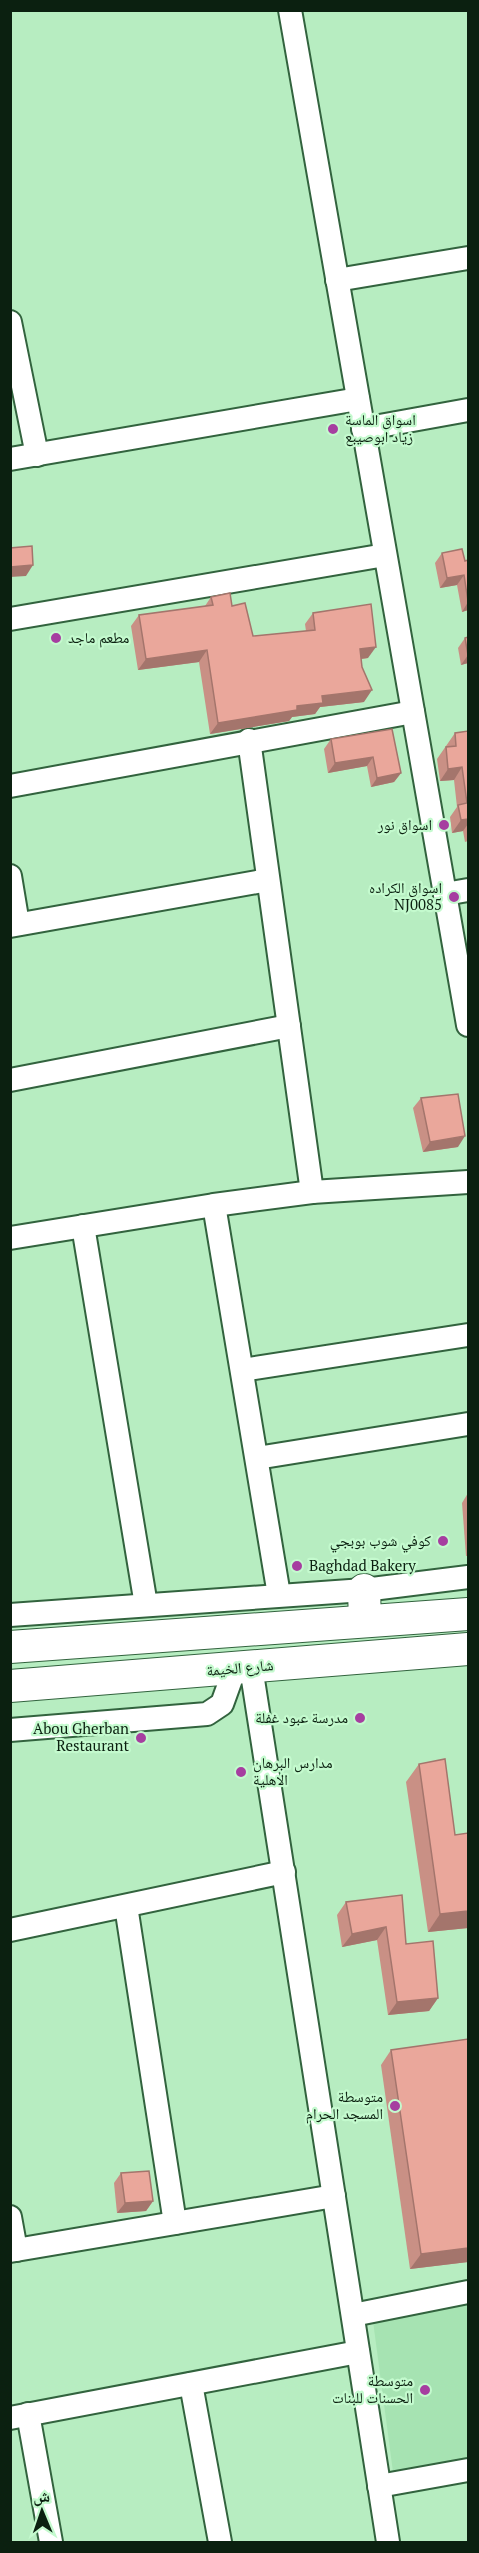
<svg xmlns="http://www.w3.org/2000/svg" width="479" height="2553" viewBox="0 0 479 2553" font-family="'PT Serif','Noto Naskh Arabic',serif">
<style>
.built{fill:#a6e3b2}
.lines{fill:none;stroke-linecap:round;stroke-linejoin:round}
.street-casing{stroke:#32633e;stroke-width:26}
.secondary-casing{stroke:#32633e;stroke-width:34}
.street{stroke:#fff;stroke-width:22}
.secondary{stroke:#fff;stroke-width:32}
.wall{fill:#c99085}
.shaded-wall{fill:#a4756c}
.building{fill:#eaa79b;stroke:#a4756c;stroke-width:1.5}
.poi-dot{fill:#a63ea0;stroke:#c4face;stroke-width:2}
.labels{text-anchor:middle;stroke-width:4.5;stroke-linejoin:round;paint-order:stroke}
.poi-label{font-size:15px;fill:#0b2010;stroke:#c4face;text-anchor:end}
.street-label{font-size:15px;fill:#0b2010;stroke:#c4face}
</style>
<rect width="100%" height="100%" fill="#b7edc1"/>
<!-- built -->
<path class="built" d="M468,2304V2459L393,2472L373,2321Z"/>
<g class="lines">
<defs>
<g id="street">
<path d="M290,10L468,1025"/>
<path d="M337,280L468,258"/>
<path d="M10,322L37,455"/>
<path d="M363,429L468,410"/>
<path d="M10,459L358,399"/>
<path d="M10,619L385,555"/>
<path d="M249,740L312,1192"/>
<path d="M10,786L413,712"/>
<path d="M10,876L18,924"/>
<path d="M445,894L468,890"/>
<path d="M10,926L268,880"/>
<path d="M10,1080L289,1026"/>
<path d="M214,1205L279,1595"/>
<path d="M83,1226L146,1605"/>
<path d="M10,1238L214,1205L312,1192L468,1182"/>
<path d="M242,1370L468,1335"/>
<path d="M257,1458L468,1424"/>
<path d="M10,1615L364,1590L468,1577"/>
<path d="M251,1667L388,2542"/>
<path d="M10,1730L207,1714L222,1704L235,1668"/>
<path d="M126,1906L175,2223"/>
<path d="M10,1930L284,1872"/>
<path d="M10,2217L16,2250"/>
<path d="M10,2251L334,2196"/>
<path d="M353,2315L468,2292"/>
<path d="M191,2384L220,2542"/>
<path d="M28,2414L51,2542"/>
<path d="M10,2418L358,2352"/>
<path d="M379,2486L468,2470"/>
</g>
<g id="secondary">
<path d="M364,1590L365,1621"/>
<path d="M10,1647L468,1614"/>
<path d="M10,1686L468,1649"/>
</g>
</defs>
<!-- street casing -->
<use href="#street" class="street-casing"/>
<!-- secondary casing -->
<use href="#secondary" class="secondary-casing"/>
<!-- street -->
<use href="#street" class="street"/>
<!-- secondary -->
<use href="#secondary" class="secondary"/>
</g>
<!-- wall -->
<g class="wall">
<path d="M442,553L465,561L468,560V610L462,612L457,585L440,588L435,563Z"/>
<path d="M211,597L232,606L253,636L306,631L305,624L313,613L368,658L361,659L364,702L320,707L315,714L292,717L289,721L210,734L199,662L138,670L131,626L139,615L205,606Z"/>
<path d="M468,637V663L461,665L458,648L465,638Z"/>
<path d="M392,729L401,773L394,782L371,787L367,766L328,773L324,749L331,739Z"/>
<path d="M468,731V841L465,842L463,831L452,833L450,817L457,807L454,780L440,781L437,759L455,733Z"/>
<path d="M421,1098L458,1147L423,1152L413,1108Z"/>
<path d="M468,1493V1556H466L462,1503Z"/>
<path d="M419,1764L455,1835L468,1833V1928L428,1932L406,1782Z"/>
<path d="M402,1895L406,1944L438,1998L429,2011L388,2015L377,1940L342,1947L337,1915L346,1902Z"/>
<path d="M468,2039V2262L410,2269L381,2065L391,2050Z"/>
<path d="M121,2173L153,2201L146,2211L117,2213L114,2183Z"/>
</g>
<!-- shaded-wall -->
<g class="shaded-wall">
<path d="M33,565L26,576L10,577V567Z"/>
<path d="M464,575L457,585L440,588L447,578Z"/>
<path d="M468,602V610L462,612Z"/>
<path d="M376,647L368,658L352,660L360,649Z"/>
<path d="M207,650L199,662L138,670L146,659Z"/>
<path d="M468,655V663L461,665Z"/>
<path d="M372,690L364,702L320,707L315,714L292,717L289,721L210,734L218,723L322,696Z"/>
<path d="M373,757L367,766L328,773L335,763Z"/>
<path d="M462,767L454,780L440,781L448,769Z"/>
<path d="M401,773L394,782L371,787L377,778Z"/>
<path d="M468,819V824L463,831L452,833L461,820Z"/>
<path d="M465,1136L458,1147L423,1152L430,1142Z"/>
<path d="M468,1911V1928L428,1932L440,1914Z"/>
<path d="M386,1927L377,1940L342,1947L352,1934Z"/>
<path d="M438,1998L429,2011L388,2015L397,2002Z"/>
<path d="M153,2201L146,2211L117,2213L125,2203Z"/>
<path d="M468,2248V2262L410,2269L421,2254Z"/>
</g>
<!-- building -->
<g class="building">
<path d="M32,546L33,565L10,567V548Z"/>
<path d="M462,549L465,561L468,560V601L464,575L447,578L442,553Z"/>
<path d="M230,593L232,606L245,603L253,636L315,630L313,613L371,604L376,647L360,649L362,667L372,690L322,696L323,703L297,706V710L218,723L207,650L146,659L139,615L213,605L211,597Z"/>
<path d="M468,637V655L465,638Z"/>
<path d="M392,729L401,773L377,778L373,757L335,763L331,739Z"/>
<path d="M468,731V819L461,820L458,805L467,803L462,767L448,769L446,747L456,746L455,733Z"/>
<path d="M458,1094L465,1136L430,1142L421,1098Z"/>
<path d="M445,1759L455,1835L468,1833V1911L440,1914L419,1764Z"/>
<path d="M402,1895L406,1944L433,1941L438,1998L397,2002L386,1927L352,1934L346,1902Z"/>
<path d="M468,2039V2248L421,2254L391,2050Z"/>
<path d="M149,2171L153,2201L125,2203L121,2173Z"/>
</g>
<!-- markers -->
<g class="poi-dot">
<circle cx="333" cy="429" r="6"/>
<circle cx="56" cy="638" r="6"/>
<circle cx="444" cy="825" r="6"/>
<circle cx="454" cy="897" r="6"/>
<circle cx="443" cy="1541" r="6"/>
<circle cx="297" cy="1566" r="6"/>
<circle cx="360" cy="1718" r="6"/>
<circle cx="141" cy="1738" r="6"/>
<circle cx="241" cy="1772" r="6"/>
<circle cx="395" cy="2106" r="6"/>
<circle cx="425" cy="2390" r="6"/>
</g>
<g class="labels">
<!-- poi labels -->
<g class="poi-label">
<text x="345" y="425" text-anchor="start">اسواق الماسة<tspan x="345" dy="17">زياد ابوصيبع</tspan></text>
<text x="68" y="643" text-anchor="start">مطعم ماجد</text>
<text x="432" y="830">اسواق نور</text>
<text x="442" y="893">اسواق الكراده<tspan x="442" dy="17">NJ0085</tspan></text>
<text x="431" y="1546">كوفي شوب بوبجي</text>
<text x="309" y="1571" text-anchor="start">Baghdad Bakery</text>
<text x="348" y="1723">مدرسة عبود غفلة</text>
<text x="129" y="1734">Abou Gherban<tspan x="129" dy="17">Restaurant</tspan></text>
<text x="253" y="1768" text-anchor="start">مدارس البرهان<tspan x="253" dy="17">الاهلية</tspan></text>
<text x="383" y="2102">متوسطة<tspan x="383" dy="17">المسجد الحرام</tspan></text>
<text x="413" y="2386">متوسطة<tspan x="413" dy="17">الحسنات للبنات</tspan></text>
</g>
<!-- street labels -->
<g class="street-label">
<text transform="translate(240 1668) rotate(-5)" y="5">شارع الخيمة</text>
</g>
</g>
<!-- border -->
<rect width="479" height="2553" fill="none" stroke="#0b2010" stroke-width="24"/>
<!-- north arrow -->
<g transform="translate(42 2511) rotate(358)" stroke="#c4face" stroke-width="4.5" paint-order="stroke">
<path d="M0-4.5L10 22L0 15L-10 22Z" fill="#0b2010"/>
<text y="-9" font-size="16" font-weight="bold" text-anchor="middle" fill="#0b2010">ش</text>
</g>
</svg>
